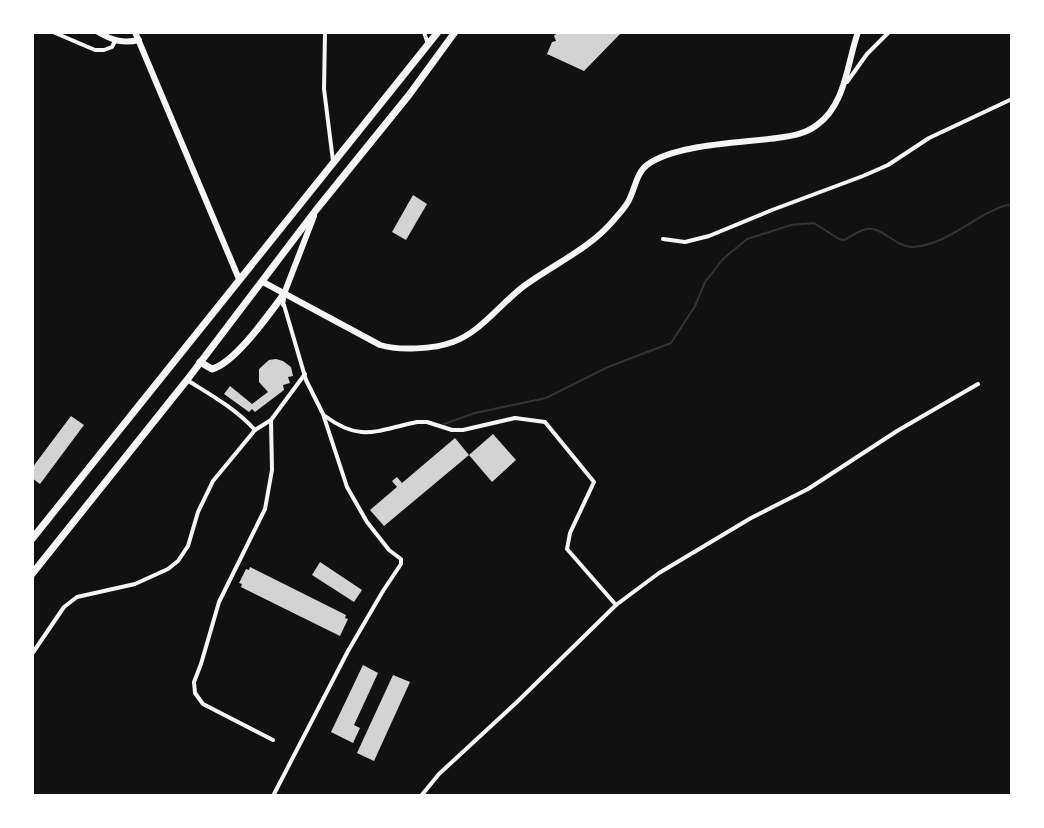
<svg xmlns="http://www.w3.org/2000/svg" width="1044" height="828" viewBox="0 0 1044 828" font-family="'PT Sans',sans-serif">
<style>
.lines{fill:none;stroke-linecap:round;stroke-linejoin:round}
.stream{stroke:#333;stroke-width:2}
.building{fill:#d3d3d3}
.minor{stroke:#f5f5f5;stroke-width:4}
.secondary{stroke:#f5f5f5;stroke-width:6}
.trunk{stroke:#f5f5f5;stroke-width:7}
</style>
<rect width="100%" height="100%" fill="#111"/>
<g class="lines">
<!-- stream -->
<path class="stream" d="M444,424L475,413L546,398L608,367L671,343L695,306L705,282L723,259L747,239L791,225L814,223L839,239L844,240C851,237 859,230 867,229C881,226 897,248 913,247C952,244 977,211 1012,204"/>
</g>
<!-- building -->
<g class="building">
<path d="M558,32H622L584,71L547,54L552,42L556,41L554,36Z"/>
<path d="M413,195L427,204L406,240L392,232Z"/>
<path d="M276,359L283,361L291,367L293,376L288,377L290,383L283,385L284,390L255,412L252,409L249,412L224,394L230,386L252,404L268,392L259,382V369L269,360Z"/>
<path d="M71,416L84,425L40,484L32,478V468Z"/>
<path d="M493,434L516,460L492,482L469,455Z"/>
<path d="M455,438L469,455L384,526L370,510L397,487L392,481L397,477L402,483Z"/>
<path d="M320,562L362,590L354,602L312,575Z"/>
<path d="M250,567L346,615L345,618L348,619L340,636L241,587L242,584L239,583L246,569L249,570Z"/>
<path d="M363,665L378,673L354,725L360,728L353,743L331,732Z"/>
<path d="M393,675L410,682L374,761L357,753Z"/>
</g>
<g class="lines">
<!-- minor -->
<g class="minor">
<path d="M53,32L95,50H104L112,47L115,41"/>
<path d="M325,32L324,89L333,161"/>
<path d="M424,32L428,44"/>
<path d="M847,82L867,54L889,32"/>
<path d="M663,239L685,242L709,236L772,210L863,176L888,165L929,138L1012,99"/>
<path d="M187,380C211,395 236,409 255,430"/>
<path d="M325,416C361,443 377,430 417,422H427L452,430H463L515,418L545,422L594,482L570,533L567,549L616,605"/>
<path d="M271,420L272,470L265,509L219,602L201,664L194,682L195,693L203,704L273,740"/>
<path d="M32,654L64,607L77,597L135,584L168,569L178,561L188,546L198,512L213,481L255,430L271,420L305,374"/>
<path d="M273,796L348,651L383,591L401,564V559L389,550L367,522L347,487L323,414L306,380L284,305H283L284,299"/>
<path d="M421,796L439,774L517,702L616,605L659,573L751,518L808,489L897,431L978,384"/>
</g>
<!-- secondary -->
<g class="secondary">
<path d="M98,32C112,40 122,44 139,40"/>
<path d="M135,32L239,279"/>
<path d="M263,282L380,345C399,351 434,349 453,342C481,332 501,303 524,286C554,264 589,249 613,221C618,215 624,209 628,202C635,190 636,173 647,165C675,144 742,143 777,138C792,136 805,134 817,125C846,104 847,63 858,32"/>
<path d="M284,294L314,216"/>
</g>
<!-- trunk -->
<g class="trunk">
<path d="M200,362L212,369C235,363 269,314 284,294"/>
<path d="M32,539L438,32"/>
<path d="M32,574L187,380L316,210L409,95L455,32"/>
</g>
</g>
<!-- border -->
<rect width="1044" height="828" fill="none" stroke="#ffffff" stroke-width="68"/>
</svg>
